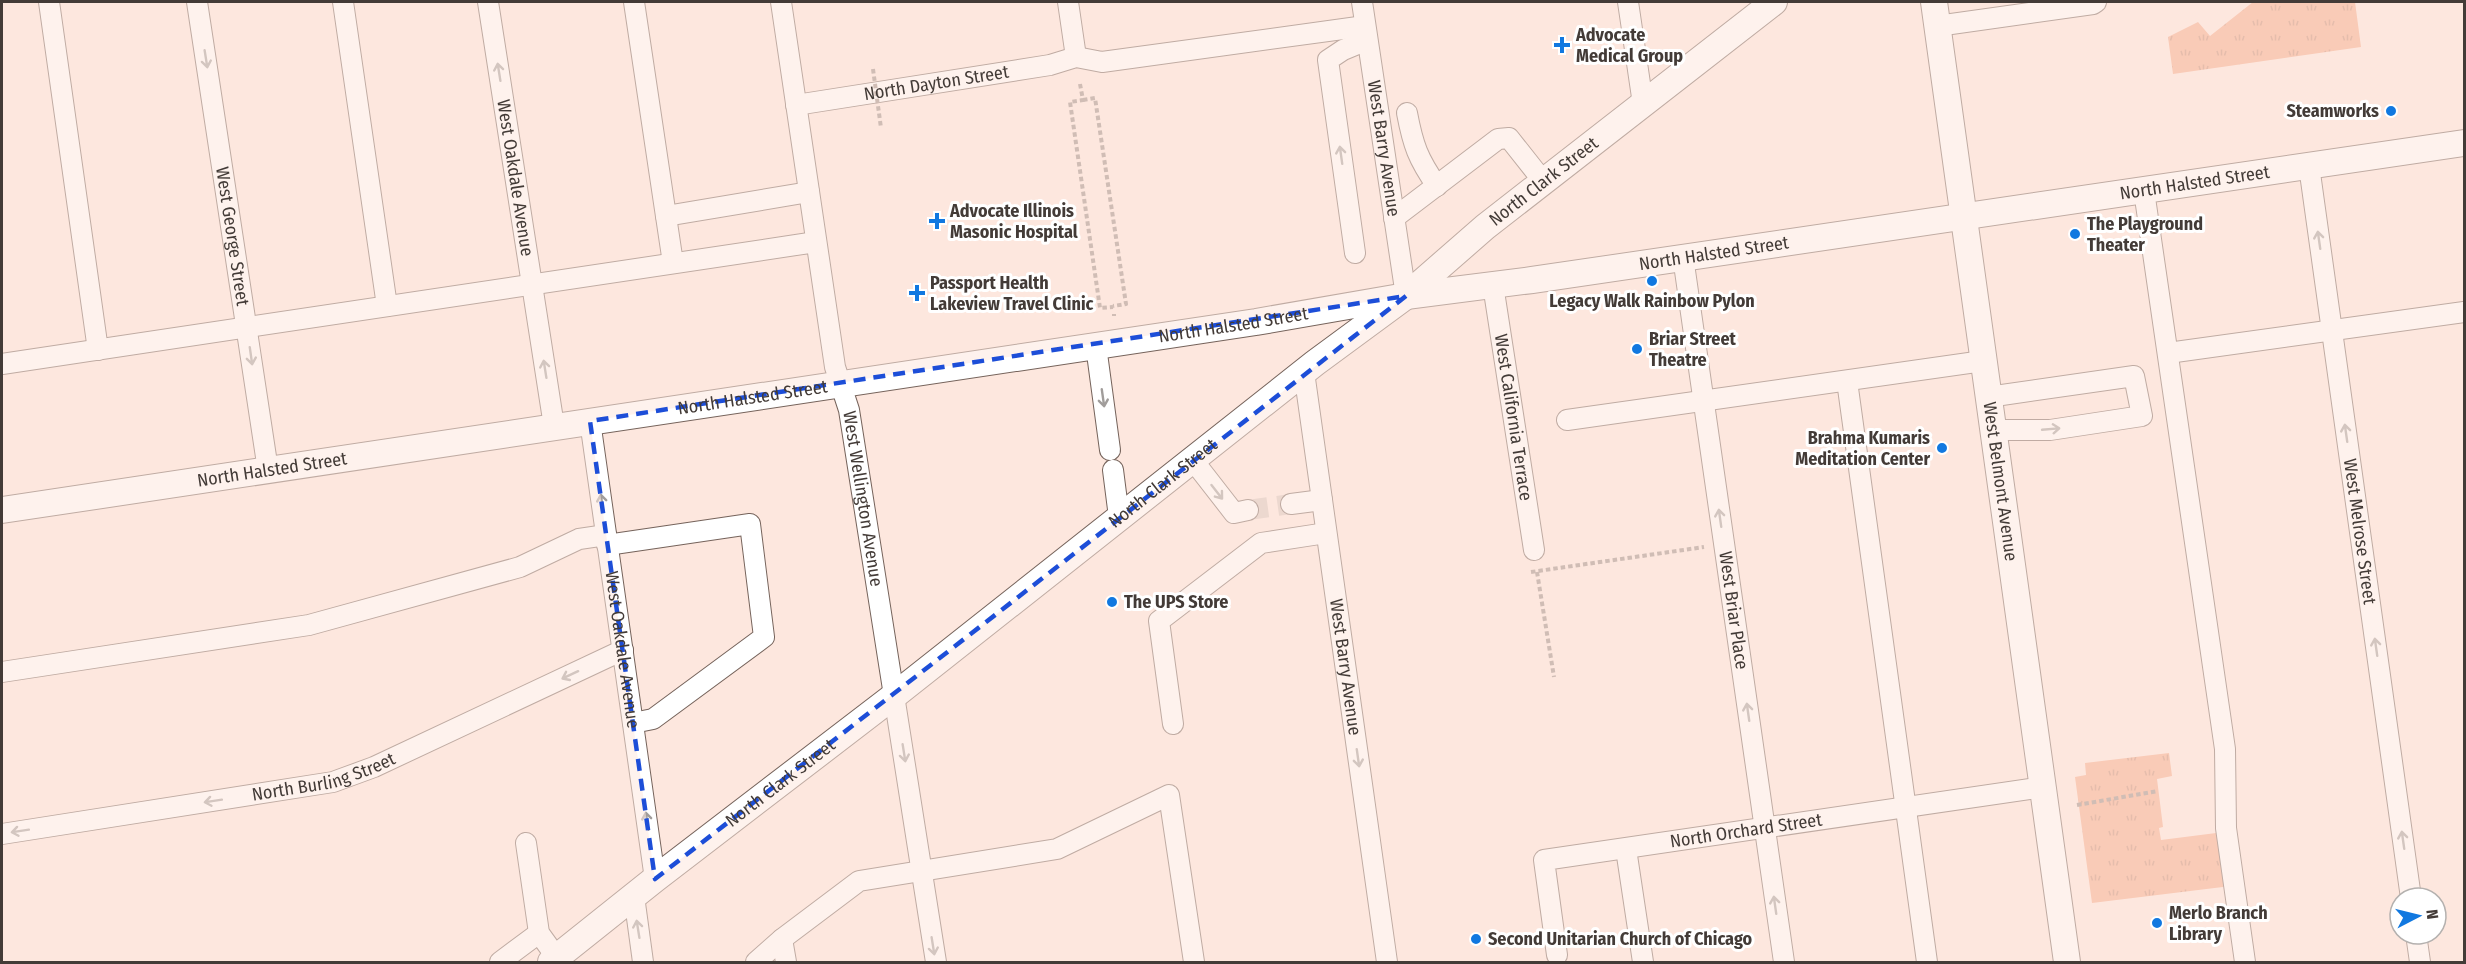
<svg xmlns="http://www.w3.org/2000/svg" width="2466" height="964" viewBox="0 0 2466 964" font-family="'Fira Sans Condensed',sans-serif">
<style>
.grass{fill:url(#grass-tufts)}
.lines{fill:none;stroke-linecap:round;stroke-linejoin:round}
.minor-tunnel{stroke:#d8c5bd;stroke-width:20;stroke-dasharray:20 10;stroke-linecap:butt}
.minor-casing{stroke:#75635b;stroke-width:22}
.major-casing{stroke:#75635b;stroke-width:28}
.path{stroke:#998a84;stroke-width:4;stroke-dasharray:4.5 3;stroke-linecap:butt}
.minor{stroke:#fff;stroke-width:20}
.major{stroke:#fff;stroke-width:26}
.path-bridge{stroke:#998a84;stroke-width:4;stroke-dasharray:4.5 3;stroke-linecap:butt}
.oneway{stroke:#a19d9b}
.marked{fill:none;stroke:#1d4ed8;stroke-width:4.5;stroke-dasharray:12 8;stroke-linejoin:round}
.poi-dot{fill:#1178e0;stroke:#fff;stroke-width:2}
.labels{text-anchor:middle;stroke-width:6;stroke-linejoin:round;paint-order:stroke}
.poi-label{font-size:18px;font-weight:bold;fill:#433b37;stroke:#fff;text-anchor:start}
.street-label{font-size:18px;fill:#433b37;stroke:#fff}
</style>
<defs>
<pattern id="grass-tufts" width="24" height="20" patternUnits="userSpaceOnUse" patternTransform="scale(1.5)"><rect width="24" height="20" fill="#f4a887"/><path d="M3 7l-1-3M5 7V3M7 7l1-3M15 17l-1-3M17 17v-4M19 17l1-3" fill="none" stroke="#c78a6f"/></pattern>
</defs>
<rect width="100%" height="100%" fill="#fde7de"/>
<!-- grass -->
<g class="grass">
<path d="M2253,2H2355L2361,47L2173,74L2168,37L2198,22L2210,36Z"/>
<path d="M2169,753L2172,776L2157,779L2163,827L2159,828L2161,840L2224,832L2231,886L2092,903L2075,777L2086,775L2085,763Z"/>
</g>
<g class="lines">
<!-- minor-tunnel -->
<path class="minor-tunnel" d="M1248,510L1291,504"/>
<defs>
<g id="minor">
<path d="M49,2L98,350"/>
<path id="s1" d="M197,2L268,470"/>
<path d="M343,2L387,306"/>
<path id="s2" d="M488,2L554,426"/>
<path d="M634,2L673,263"/>
<path id="s3" d="M781,2L835,367L849,410L936,962"/>
<path d="M1068,2L1076,57"/>
<path id="s4" d="M1362,2L1406,296"/>
<path d="M1628,2L1643,104"/>
<path d="M1937,26L2093,4L2096,2"/>
<path id="s5" d="M796,105L1050,65L1076,57L1102,62L1365,26"/>
<path d="M1407,113C1413,145 1418,159 1437,186"/>
<path id="s6" d="M2309,166L2411,898"/>
<path d="M2144,191L2225,749L2226,828L2245,962"/>
<path d="M666,216L809,192"/>
<path d="M1394,218L1498,139L1509,138L1543,181"/>
<path d="M1355,253L1328,60L1343,50L1367,40"/>
<path id="s7" d="M1683,257L1784,962"/>
<path id="s8" d="M1493,285L1534,550"/>
<path d="M1096,346L1110,450"/>
<path d="M2168,353L2464,312"/>
<path d="M2,364L816,242"/>
<path id="s9" d="M1304,372L1387,962"/>
<path d="M1847,381L1927,962"/>
<path d="M1988,397L2134,376L2142,416L2050,430H1993"/>
<path d="M1567,420L1983,361"/>
<path id="s10" d="M590,421L655,879"/>
<path d="M1192,459L1234,513L1248,510"/>
<path d="M1113,470L1119,517"/>
<path d="M1291,504L1322,500"/>
<path d="M607,545L750,524L764,637L653,719L633,723"/>
<path d="M2,672L309,625L520,567L579,539L606,535"/>
<path d="M1173,724L1159,621L1261,543L1326,533"/>
<path id="s11" d="M2,834L333,782L374,767L623,650"/>
<path d="M526,843L539,933L557,958"/>
<path d="M1626,849L1643,962"/>
<path d="M634,896L643,962"/>
<path d="M2416,934L2420,962"/>
<path d="M782,939L786,962"/>
<path id="s12" d="M1557,955L1544,860L2043,787"/>
<path d="M500,962L539,933"/>
<path d="M756,962L782,939L859,881L1057,849L1169,795L1194,962"/>
</g>
<g id="major">
<path id="s13" d="M1934,2L2067,962"/>
<path id="s14" d="M2,510L1256,322L1406,296L1532,280L2464,143"/>
<path id="s15" d="M551,962L655,879L895,695L1315,363L1406,296L1485,227L1774,2"/>
</g>
</defs>
<!-- minor casing -->
<use href="#minor" class="minor-casing"/>
<!-- major casing -->
<use href="#major" class="major-casing"/>
<!-- path -->
<g class="path">
<path d="M1080,84L1083,100L1070,102L1100,308L1113,307"/>
<path d="M1083,100L1095,98L1126,304L1113,306"/>
<path d="M1114,314V316"/>
<path d="M1531,572L1704,547"/>
<path d="M1537,572L1554,677"/>
<path d="M2077,805L2158,791"/>
</g>
<!-- minor -->
<use href="#minor" class="minor"/>
<!-- major -->
<use href="#major" class="major"/>
<!-- path-bridge -->
<path class="path-bridge" d="M873,69L881,128"/>
</g>
<!-- one-way arrows -->
<defs><path id="oneway-shaft" d="M-6 0H5M1.5-3L5.5 0L1.5 3" fill="none" stroke-width="1.6" stroke-linecap="round" stroke-linejoin="round" transform="scale(1.5)"/></defs>
<g class="oneway">
<use href="#oneway-shaft" transform="translate(206 59) rotate(81)"/>
<use href="#oneway-shaft" transform="translate(499 72) rotate(-99)"/>
<use href="#oneway-shaft" transform="translate(1341 155) rotate(-98)"/>
<use href="#oneway-shaft" transform="translate(2319 240) rotate(-98)"/>
<use href="#oneway-shaft" transform="translate(251 356) rotate(82)"/>
<use href="#oneway-shaft" transform="translate(545 369) rotate(-99)"/>
<use href="#oneway-shaft" transform="translate(1103 398) rotate(82)"/>
<use href="#oneway-shaft" transform="translate(2051 429) rotate(-5)"/>
<use href="#oneway-shaft" transform="translate(2346 433) rotate(-98)"/>
<use href="#oneway-shaft" transform="translate(1217 492) rotate(52)"/>
<use href="#oneway-shaft" transform="translate(602 503) rotate(-98)"/>
<use href="#oneway-shaft" transform="translate(1720 518) rotate(-98)"/>
<use href="#oneway-shaft" transform="translate(2376 647) rotate(-98)"/>
<use href="#oneway-shaft" transform="translate(570 675) rotate(155)"/>
<use href="#oneway-shaft" transform="translate(1748 712) rotate(-98)"/>
<use href="#oneway-shaft" transform="translate(904 753) rotate(81)"/>
<use href="#oneway-shaft" transform="translate(1358 758) rotate(82)"/>
<use href="#oneway-shaft" transform="translate(213 801) rotate(171)"/>
<use href="#oneway-shaft" transform="translate(647 821) rotate(-98)"/>
<use href="#oneway-shaft" transform="translate(20 831) rotate(171)"/>
<use href="#oneway-shaft" transform="translate(2403 840) rotate(-98)"/>
<use href="#oneway-shaft" transform="translate(1775 905) rotate(-98)"/>
<use href="#oneway-shaft" transform="translate(638 929) rotate(-99)"/>
<use href="#oneway-shaft" transform="translate(933 946) rotate(81)"/>
</g>
<!-- marked area -->
<path d="M0 0H2466V964H0ZM1406,296L655,879L590,421Z" fill="#fde7de" fill-opacity=".55" fill-rule="evenodd"/>
<path class="marked" d="M1406,296L655,879L590,421Z"/>
<!-- markers -->
<g class="poi-dot">
<path d="M1559 36h6v6h6v6h-6v6h-6v-6h-6v-6h6z"/>
<circle cx="2391" cy="111" r="6"/>
<path d="M934 212h6v6h6v6h-6v6h-6v-6h-6v-6h6z"/>
<circle cx="2075" cy="234" r="6"/>
<circle cx="1652" cy="281" r="6"/>
<path d="M914 284h6v6h6v6h-6v6h-6v-6h-6v-6h6z"/>
<circle cx="1637" cy="349" r="6"/>
<circle cx="1942" cy="448" r="6"/>
<circle cx="1112" cy="602" r="6"/>
<circle cx="2157" cy="923" r="6"/>
<circle cx="1476" cy="939" r="6"/>
</g>
<g class="labels">
<!-- poi labels -->
<g class="poi-label">
<text x="1576" y="41">Advocate<tspan x="1576" dy="21">Medical Group</tspan></text>
<text x="2379" y="117" text-anchor="end">Steamworks</text>
<text x="950" y="217">Advocate Illinois<tspan x="950" dy="21">Masonic Hospital</tspan></text>
<text x="2087" y="230">The Playground<tspan x="2087" dy="21">Theater</tspan></text>
<text x="930" y="289">Passport Health<tspan x="930" dy="21">Lakeview Travel Clinic</tspan></text>
<text x="1652" y="307" text-anchor="middle">Legacy Walk Rainbow Pylon</text>
<text x="1649" y="345">Briar Street<tspan x="1649" dy="21">Theatre</tspan></text>
<text x="1930" y="444" text-anchor="end">Brahma Kumaris<tspan x="1930" dy="21">Meditation Center</tspan></text>
<text x="1124" y="608">The UPS Store</text>
<text x="2169" y="919">Merlo Branch<tspan x="2169" dy="21">Library</tspan></text>
<text x="1488" y="945">Second Unitarian Church of Chicago</text>
</g>
<!-- street labels -->
<g class="street-label">
<text dy="6" stroke="none"><textPath href="#s5" startOffset="142">North Dayton Street</textPath></text>
<text dy="6" stroke="none"><textPath href="#s4" startOffset="148">West Barry Avenue</textPath></text>
<text dy="6" stroke="none"><textPath href="#s2" startOffset="178">West Oakdale Avenue</textPath></text>
<text dy="6" stroke="none"><textPath href="#s15" startOffset="1263">North Clark Street</textPath></text>
<text dy="6" stroke="none"><textPath href="#s14" startOffset="2217">North Halsted Street</textPath></text>
<text dy="6" stroke="none"><textPath href="#s1" startOffset="237">West George Street</textPath></text>
<text dy="6" stroke="none"><textPath href="#s14" startOffset="1731">North Halsted Street</textPath></text>
<text dy="6" stroke="none"><textPath href="#s14" startOffset="1245">North Halsted Street</textPath></text>
<text dy="6" stroke="none"><textPath href="#s14" startOffset="759">North Halsted Street</textPath></text>
<text dy="6" stroke="none"><textPath href="#s8" startOffset="134">West California Terrace</textPath></text>
<text dy="6" stroke="none"><textPath href="#s14" startOffset="273">North Halsted Street</textPath></text>
<text dy="6" stroke="none"><textPath href="#s15" startOffset="777">North Clark Street</textPath></text>
<text dy="6" stroke="none"><textPath href="#s13" startOffset="484">West Belmont Avenue</textPath></text>
<text dy="6" stroke="none"><textPath href="#s3" startOffset="504">West Wellington Avenue</textPath></text>
<text dy="6" stroke="none"><textPath href="#s6" startOffset="369">West Melrose Street</textPath></text>
<text dy="6" stroke="none"><textPath href="#s7" startOffset="357">West Briar Place</textPath></text>
<text dy="6" stroke="none"><textPath href="#s10" startOffset="231">West Oakdale Avenue</textPath></text>
<text dy="6" stroke="none"><textPath href="#s9" startOffset="298">West Barry Avenue</textPath></text>
<text dy="6" stroke="none"><textPath href="#s11" startOffset="327">North Burling Street</textPath></text>
<text dy="6" stroke="none"><textPath href="#s15" startOffset="291">North Clark Street</textPath></text>
<text dy="6" stroke="none"><textPath href="#s12" startOffset="300">North Orchard Street</textPath></text>
</g>
</g>
<!-- border -->
<rect width="2466" height="964" fill="none" stroke="#433b37" stroke-width="6"/>
<!-- north arrow -->
<g transform="translate(2418 916) rotate(83)"><circle r="28" fill="#ffffff" stroke="#b4b1af" stroke-width="1.5"/>
<path d="M0-4.5L10 22L0 15L-10 22Z" fill="#1178e0"/>
<text y="-9" font-size="16" font-weight="bold" text-anchor="middle" fill="#433b37">N</text>
</g>
</svg>
